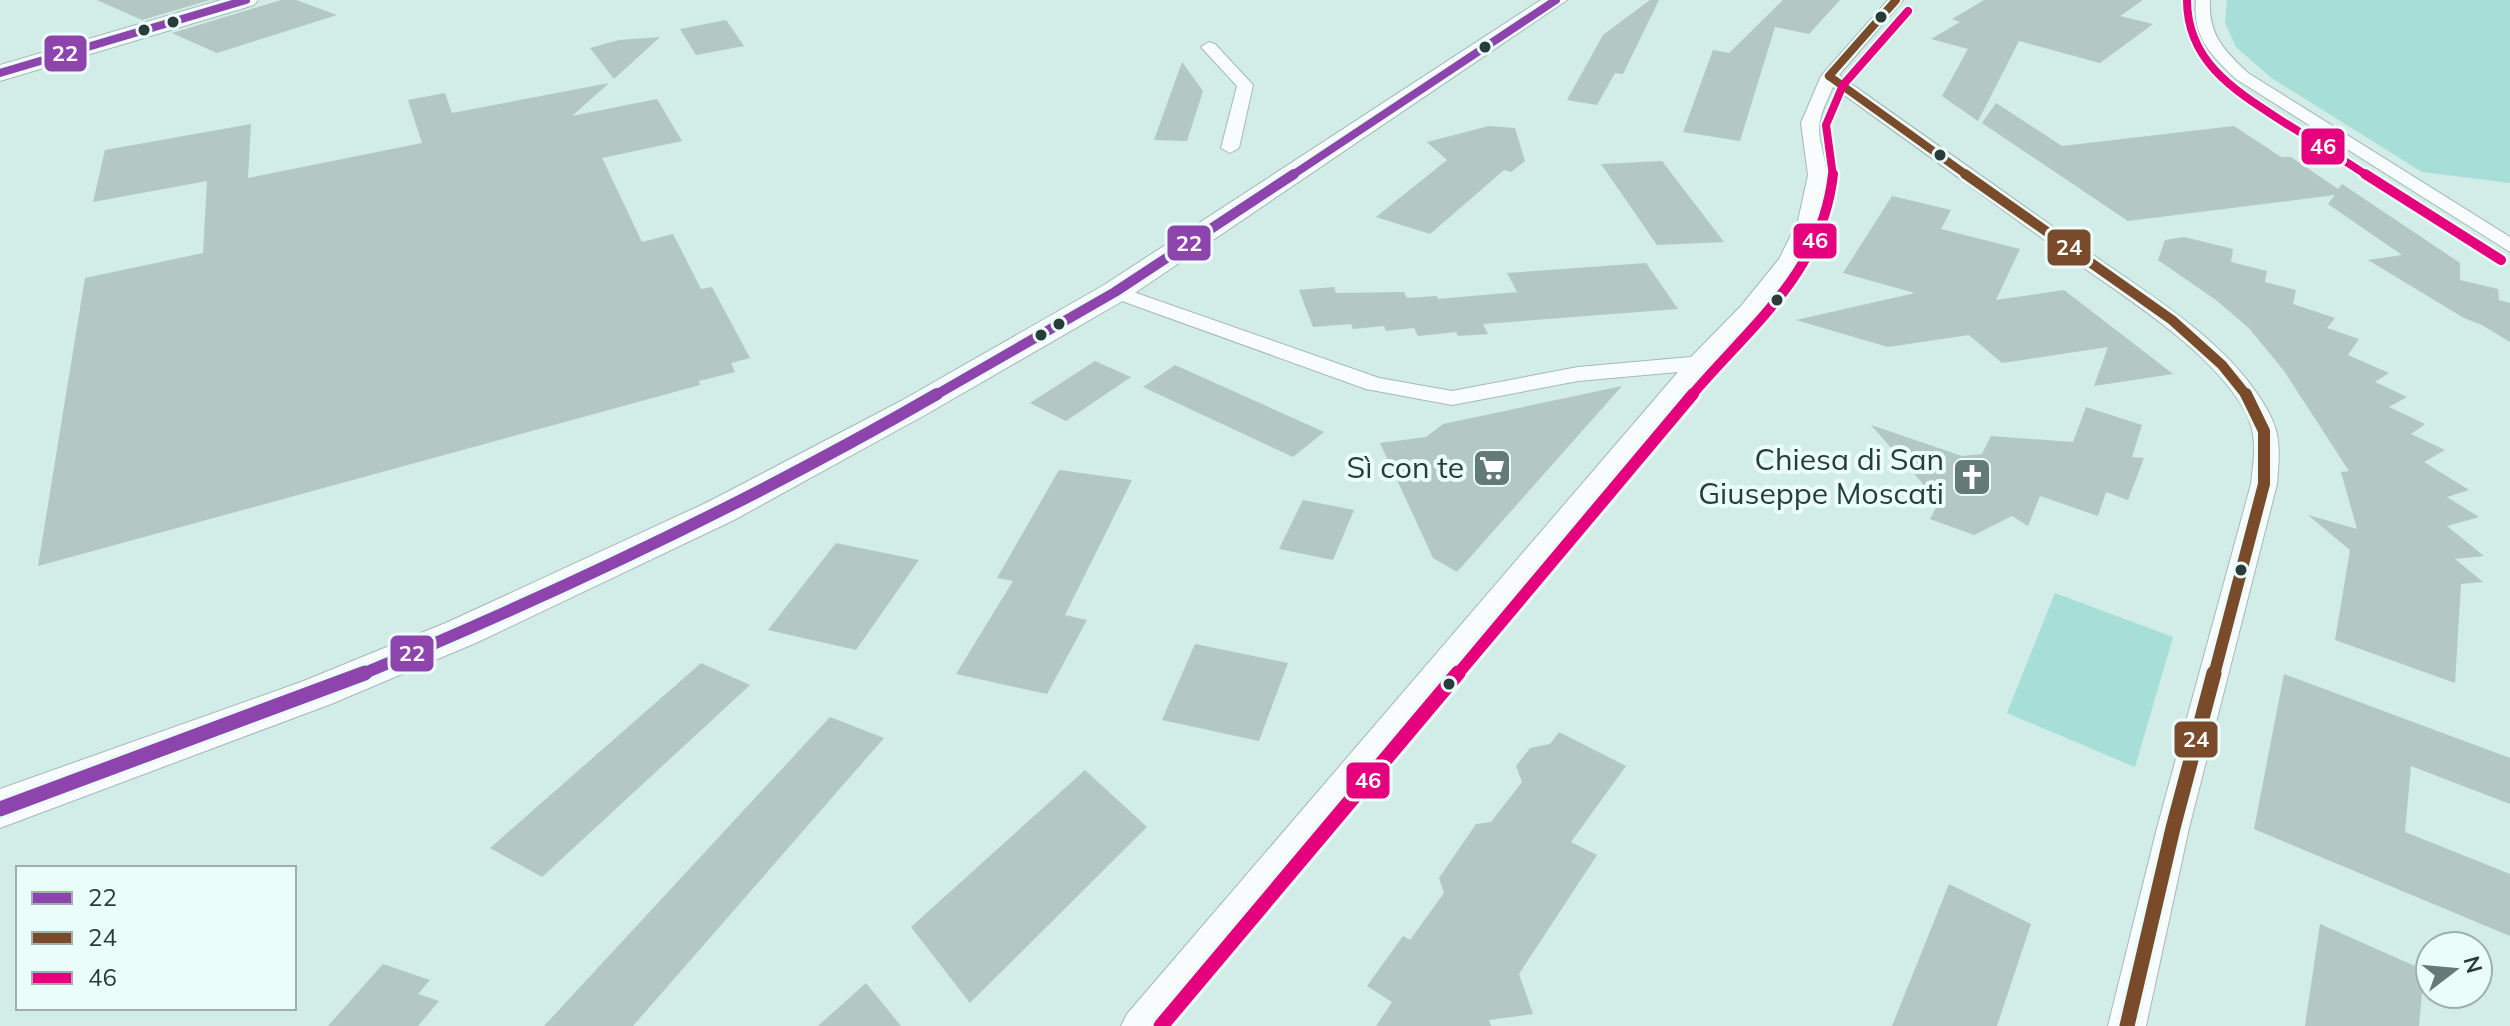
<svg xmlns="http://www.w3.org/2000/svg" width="2510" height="1026" viewBox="0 0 2510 1026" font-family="Mulish,sans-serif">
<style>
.green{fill:#a7dfd8}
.building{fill:#b3c7c4}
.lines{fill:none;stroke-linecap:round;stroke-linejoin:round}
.street-casing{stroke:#a5b9b6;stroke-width:2}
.secondary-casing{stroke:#a5b9b6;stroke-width:2}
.primary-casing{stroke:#a5b9b6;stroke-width:2}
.street{fill:#f8fcfc;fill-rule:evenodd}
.secondary{fill:#f8fcfc;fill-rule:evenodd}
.primary{fill:#f8fcfc;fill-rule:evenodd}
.bus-1-far3-casing{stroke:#ebfdfb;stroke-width:12}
.bus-1-far2-casing{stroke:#ebfdfb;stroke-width:15}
.bus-1-far1-casing{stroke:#ebfdfb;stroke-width:18}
.bus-1-casing{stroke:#ebfdfb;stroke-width:21}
.bus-2-far3-casing{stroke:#ebfdfb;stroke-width:12}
.bus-2-far2-casing{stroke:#ebfdfb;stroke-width:15}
.bus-2-far1-casing{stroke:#ebfdfb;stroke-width:18}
.bus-2-casing{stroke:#ebfdfb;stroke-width:21}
.bus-3-far3-casing{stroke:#ebfdfb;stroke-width:12}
.bus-3-far2-casing{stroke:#ebfdfb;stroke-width:15}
.bus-3-far1-casing{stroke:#ebfdfb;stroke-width:18}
.bus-3-casing{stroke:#ebfdfb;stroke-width:21}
.bus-1-far3{stroke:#8e44ad;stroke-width:8}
.bus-1-far2{stroke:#8e44ad;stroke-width:10}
.bus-1-far1{stroke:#8e44ad;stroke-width:12}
.bus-1{stroke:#8e44ad;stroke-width:15}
.bus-2-far3{stroke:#7a4b2a;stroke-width:8}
.bus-2-far2{stroke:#7a4b2a;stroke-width:10}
.bus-2-far1{stroke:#7a4b2a;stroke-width:12}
.bus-2{stroke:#7a4b2a;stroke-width:15}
.bus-3-far3{stroke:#e5007d;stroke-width:8}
.bus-3-far2{stroke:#e5007d;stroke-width:10}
.bus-3-far1{stroke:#e5007d;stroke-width:12}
.bus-3{stroke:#e5007d;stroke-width:15}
.bus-dot{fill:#293c39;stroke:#ebfdfb;stroke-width:3}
.labels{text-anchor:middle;stroke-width:8;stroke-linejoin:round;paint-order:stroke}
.poi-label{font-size:30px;fill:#293c39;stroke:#ebfdfb;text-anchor:end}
.line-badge{stroke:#ebfdfb;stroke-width:3}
.badge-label{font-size:22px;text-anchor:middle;font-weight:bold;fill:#fff}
</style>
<rect width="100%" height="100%" fill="#d2ece8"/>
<!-- green -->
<g class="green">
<path d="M2227,0H2510V183L2422,172L2270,77L2236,47L2225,23Z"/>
<path d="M2055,593L2173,637L2135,767L2007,713Z"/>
</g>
<!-- building -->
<g class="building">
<path d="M97,0H210L142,20Z"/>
<path d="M281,0H296L337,15L217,53L172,33Z"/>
<path d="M1650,0H1659L1623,74L1615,73L1597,105L1567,100L1603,35Z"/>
<path d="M1783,0H1840L1809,34L1775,27L1740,141L1683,132L1713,50L1729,53Z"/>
<path d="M1984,0H2143L2120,16L2153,24L2100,63L2019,41L1978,121L1942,96L1968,49L1931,39L1960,22L1952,19Z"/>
<path d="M726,20L744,46L696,55L680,29Z"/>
<path d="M660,37L614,79L590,48L619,40Z"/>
<path d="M1182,62L1203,91L1187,141L1154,140Z"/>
<path d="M609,83L572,116L657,99L682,141L602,158L642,242L673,234L701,289L712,287L750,358L731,363L735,372L699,381L700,385L38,566L85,278L203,253L207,181L93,202L105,150L251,124L248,178L422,143L408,100L445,93L452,113Z"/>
<path d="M1996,103L2062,146L2234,126L2281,157H2291L2338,189L2342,184L2460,263V280L2498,289L2499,300L2510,303V342L2482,325L2464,318L2368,260L2402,255L2328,204L2335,195L2128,221L1982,123Z"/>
<path d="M1489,126L1515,128L1525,161L1511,172L1504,170L1430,234L1376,217L1447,160L1427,142Z"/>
<path d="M1662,161L1724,242L1657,245L1601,164Z"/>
<path d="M1892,196L1951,210L1941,229L2020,249L1996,300L2064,290L2173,374L2094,386L2108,347L2002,363L1969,335L1888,347L1796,320L1915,293L1843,273Z"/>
<path d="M2184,237L2233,249L2231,262L2267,271L2265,282L2296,290L2293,304L2335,318L2327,328L2359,339L2348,355L2389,373L2375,382L2407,397L2389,407L2425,424L2411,434L2445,450L2424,462L2469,490L2447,497L2479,517L2447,526L2484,556L2455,559L2483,582L2461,584L2455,683L2335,640L2350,550L2308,515L2357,529L2341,472L2349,471L2284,371L2249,328L2216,300L2158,260L2165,240Z"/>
<path d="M1646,263L1678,309L1483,324L1488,334L1458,336L1456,332L1418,336L1414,328L1386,331L1384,326L1353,329L1351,324L1313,327L1299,290L1334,287L1336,293L1404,292L1407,298L1437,296L1438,299L1517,292L1507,273Z"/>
<path d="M1095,361L1131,377L1066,421L1030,403Z"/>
<path d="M1175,365L1324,432L1293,457L1143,387Z"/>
<path d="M1622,386L1457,572L1433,558L1380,443L1426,437L1443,424Z"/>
<path d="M2086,407L2142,425L2132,457L2144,458L2128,500L2106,492L2098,516L2040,496L2028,526L2012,516L1974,535L1930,519L1939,502L1871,425L1962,456L1982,454L1991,436L2073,442Z"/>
<path d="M1059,470L1132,480L1065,615L1087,620L1047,694L956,674L1013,581L997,578Z"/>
<path d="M1303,500L1354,510L1333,560L1279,549Z"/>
<path d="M836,543L919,560L856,650L768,630Z"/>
<path d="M1195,644L1288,663L1259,741L1162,720Z"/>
<path d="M701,663L750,685L542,877L490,848Z"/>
<path d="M2284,674L2510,758V804L2411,766L2405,832L2510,874V936L2254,829Z"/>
<path d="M830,717L884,738L633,1026H544Z"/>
<path d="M1559,732L1626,766L1571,842L1597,855L1519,974L1533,1014L1489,1020L1491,1026H1376L1392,1002L1367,986L1403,936L1410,940L1444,893L1439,878L1476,824L1491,822L1522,782L1516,766L1530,748L1550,744Z"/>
<path d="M1085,770L1147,827L970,1003L911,927Z"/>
<path d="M1949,884L2031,924L1997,1026H1892Z"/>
<path d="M2320,924L2424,970L2419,1026H2305Z"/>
<path d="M383,964L430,980L418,994L439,1001L418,1026H328Z"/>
<path d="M866,983L901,1026H818Z"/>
</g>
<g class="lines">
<defs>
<g id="street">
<path d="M1888,0H1903L1839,75C1917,131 1995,186 2073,241C2138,288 2231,340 2269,413C2282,437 2279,458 2277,484L2189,828L2146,1026H2108L2157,828L2251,484C2254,458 2258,437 2246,413C2214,351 2120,294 2064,254C1987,198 1910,142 1833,87C1829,97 1822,109 1820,121C1816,138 1827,158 1826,175C1825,253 1756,316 1706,368L1163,1026H1121L1127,1014L1678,372L1578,381L1452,405L1366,389L1108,296L1104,292L1108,288H1122L1379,378L1452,391L1578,367L1691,357L1741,306L1779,259L1798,221L1808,175L1801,123L1821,76Z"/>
<path d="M2196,0H2210C2208,35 2224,50 2248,73L2510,237V252L2236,79C2211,55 2192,37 2196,0Z"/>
<path d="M1209,42L1215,44L1253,85L1239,148L1230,153L1221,148L1237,86L1201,47Z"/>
</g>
<path id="secondary" d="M1541,0H1567L1126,299L925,415L734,520L478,642L331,704L0,828V789L301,682L448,622L708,502L901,401L1104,285Z"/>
<path id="primary" d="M221,0H258L254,5L0,81V65Z"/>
</defs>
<!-- street casing -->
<use href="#street" class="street-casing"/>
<!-- secondary casing -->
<use href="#secondary" class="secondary-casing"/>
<!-- primary casing -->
<use href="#primary" class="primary-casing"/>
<!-- street -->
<use href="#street" class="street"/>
<!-- secondary -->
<use href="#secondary" class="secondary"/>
<!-- primary -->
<use href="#primary" class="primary"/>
<defs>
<g id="bus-1-far3">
<path d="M0,73L246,0"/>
<path d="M1291,176L1556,0"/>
</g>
<path id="bus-1-far2" d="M934,396L1115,292L1294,174"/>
<path id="bus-1-far1" d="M360,675C557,593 752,501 937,394"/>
<path id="bus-1" d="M0,809L365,673"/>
<g id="bus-2-far3">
<path d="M1829,76L1968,176"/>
<path d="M1829,76L1896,0"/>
</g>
<path id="bus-2-far2" d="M1965,174L2172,320L2222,365L2247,396"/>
<path id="bus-2-far1" d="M2214,675L2264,484V431L2246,394"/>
<path id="bus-2" d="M2127,1026L2173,828L2214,673"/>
<g id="bus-3-far3">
<path d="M2187,0C2187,63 2237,92 2285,123C2313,140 2340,158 2368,176"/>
<path d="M1833,176L1826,125L1843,85L1908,11"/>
</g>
<g id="bus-3-far2">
<path d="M2365,174L2501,260"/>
<path d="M1691,396C1752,324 1822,273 1833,174"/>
</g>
<path id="bus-3-far1" d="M1457,675L1693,394"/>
<path id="bus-3" d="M1161,1026L1458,673"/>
</defs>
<!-- bus-1-far3 casing -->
<use href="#bus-1-far3" class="bus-1-far3-casing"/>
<!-- bus-1-far2 casing -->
<use href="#bus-1-far2" class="bus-1-far2-casing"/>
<!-- bus-1-far1 casing -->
<use href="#bus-1-far1" class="bus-1-far1-casing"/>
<!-- bus-1 casing -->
<use href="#bus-1" class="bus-1-casing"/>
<!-- bus-2-far3 casing -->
<use href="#bus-2-far3" class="bus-2-far3-casing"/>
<!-- bus-2-far2 casing -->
<use href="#bus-2-far2" class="bus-2-far2-casing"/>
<!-- bus-2-far1 casing -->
<use href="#bus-2-far1" class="bus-2-far1-casing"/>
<!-- bus-2 casing -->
<use href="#bus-2" class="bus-2-casing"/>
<!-- bus-3-far3 casing -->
<use href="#bus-3-far3" class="bus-3-far3-casing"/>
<!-- bus-3-far2 casing -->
<use href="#bus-3-far2" class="bus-3-far2-casing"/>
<!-- bus-3-far1 casing -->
<use href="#bus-3-far1" class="bus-3-far1-casing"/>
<!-- bus-3 casing -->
<use href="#bus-3" class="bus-3-casing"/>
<!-- bus-1-far3 -->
<use href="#bus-1-far3" class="bus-1-far3"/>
<!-- bus-1-far2 -->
<use href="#bus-1-far2" class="bus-1-far2"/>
<!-- bus-1-far1 -->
<use href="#bus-1-far1" class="bus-1-far1"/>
<!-- bus-1 -->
<use href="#bus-1" class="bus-1"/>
<!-- bus-2-far3 -->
<use href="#bus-2-far3" class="bus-2-far3"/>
<!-- bus-2-far2 -->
<use href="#bus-2-far2" class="bus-2-far2"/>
<!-- bus-2-far1 -->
<use href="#bus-2-far1" class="bus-2-far1"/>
<!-- bus-2 -->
<use href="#bus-2" class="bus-2"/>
<!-- bus-3-far3 -->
<use href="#bus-3-far3" class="bus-3-far3"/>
<!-- bus-3-far2 -->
<use href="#bus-3-far2" class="bus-3-far2"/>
<!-- bus-3-far1 -->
<use href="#bus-3-far1" class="bus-3-far1"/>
<!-- bus-3 -->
<use href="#bus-3" class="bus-3"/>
</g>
<!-- icons -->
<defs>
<symbol id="supermarket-square" viewBox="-11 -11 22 22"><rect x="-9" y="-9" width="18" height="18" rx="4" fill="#647a76" stroke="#ebfdfb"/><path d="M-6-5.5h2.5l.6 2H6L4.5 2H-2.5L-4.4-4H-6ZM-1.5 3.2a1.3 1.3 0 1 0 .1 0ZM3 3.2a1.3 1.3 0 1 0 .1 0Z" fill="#fff"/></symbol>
<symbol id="church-square" viewBox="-11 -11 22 22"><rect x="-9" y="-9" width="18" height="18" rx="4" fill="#647a76" stroke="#ebfdfb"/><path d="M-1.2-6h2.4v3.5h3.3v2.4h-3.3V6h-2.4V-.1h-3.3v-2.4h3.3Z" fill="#fff"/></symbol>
</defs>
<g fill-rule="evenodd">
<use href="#supermarket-square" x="1470" y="446" width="44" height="44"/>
<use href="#church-square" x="1950" y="455" width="44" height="44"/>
</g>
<!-- markers -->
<g class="bus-dot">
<circle cx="1881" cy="17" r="7"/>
<circle cx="173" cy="22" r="7"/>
<circle cx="144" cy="30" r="7"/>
<circle cx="1485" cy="47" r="7"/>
<circle cx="1940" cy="155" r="7"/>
<circle cx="1777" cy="300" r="7"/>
<circle cx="1059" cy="324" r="7"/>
<circle cx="1041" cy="335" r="7"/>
<circle cx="2241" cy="570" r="7"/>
<circle cx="1449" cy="684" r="7"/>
</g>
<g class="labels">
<!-- poi labels -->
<g class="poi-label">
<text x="1944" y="470">Chiesa di San<tspan x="1944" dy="34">Giuseppe Moscati</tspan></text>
<text x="1464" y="478">Sì con te</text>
</g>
</g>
<g class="line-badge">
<rect x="43" y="34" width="45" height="39" rx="8" fill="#8e44ad"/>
<rect x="2300" y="127" width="46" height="39" rx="8" fill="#e5007d"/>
<rect x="1792" y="222" width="46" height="38" rx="8" fill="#e5007d"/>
<rect x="1166" y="224" width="46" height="38" rx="8" fill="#8e44ad"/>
<rect x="2046" y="228" width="46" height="39" rx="8" fill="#7a4b2a"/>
<rect x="389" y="634" width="46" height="39" rx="8" fill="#8e44ad"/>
<rect x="2173" y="720" width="46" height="39" rx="8" fill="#7a4b2a"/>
<rect x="1345" y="761" width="46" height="39" rx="8" fill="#e5007d"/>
</g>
<g class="badge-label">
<text x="65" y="61">22</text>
<text x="2323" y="154">46</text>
<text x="1815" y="248">46</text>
<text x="1189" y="251">22</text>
<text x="2069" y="255">24</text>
<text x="412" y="661">22</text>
<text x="2196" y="747">24</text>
<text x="1368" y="788">46</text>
</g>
<!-- legend -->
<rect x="16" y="866" width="280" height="144" fill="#ebfdfb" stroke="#9db0ad" stroke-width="2"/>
<rect x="32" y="892" width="40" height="12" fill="#8e44ad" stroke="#9db0ad" stroke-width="2"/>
<text x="88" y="906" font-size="24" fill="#293c39">22</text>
<rect x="32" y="932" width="40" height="12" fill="#7a4b2a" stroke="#9db0ad" stroke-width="2"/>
<text x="88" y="946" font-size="24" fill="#293c39">24</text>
<rect x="32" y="972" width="40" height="12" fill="#e5007d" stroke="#9db0ad" stroke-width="2"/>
<text x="88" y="986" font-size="24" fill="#293c39">46</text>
<!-- north arrow -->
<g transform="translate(2454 970) rotate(74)"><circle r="38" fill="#ebfdfb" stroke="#9db0ad" stroke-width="2"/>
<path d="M0-6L14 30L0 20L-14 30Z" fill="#647a76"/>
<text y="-12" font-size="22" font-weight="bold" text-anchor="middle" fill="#293c39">N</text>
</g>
</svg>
